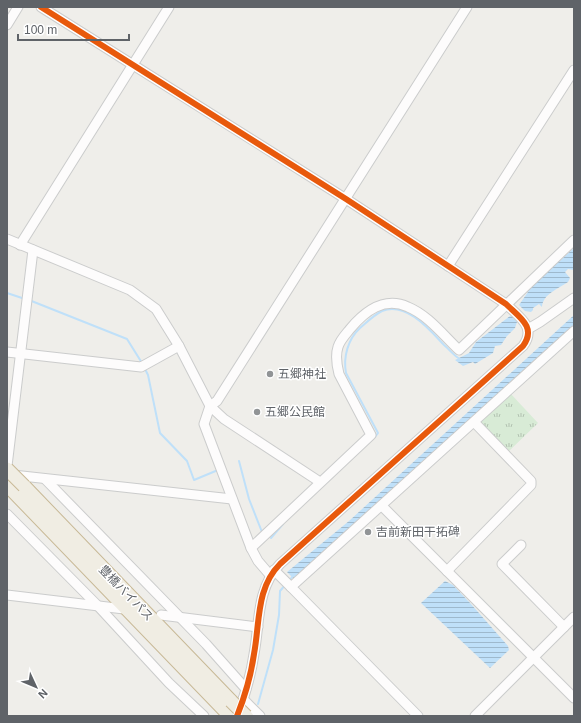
<svg xmlns="http://www.w3.org/2000/svg" width="581" height="723" viewBox="0 0 581 723" font-family="Arial,'Noto Sans JP',sans-serif">
<style>
.grass{fill:url(#grass-tufts)}
.water{fill:url(#water-rules)}
.lines{fill:none;stroke-linecap:round;stroke-linejoin:round}
.stream{stroke:#bfe0f9;stroke-width:2}
.minor-casing{stroke:#cbcccc;stroke-width:11}
.highway-casing{stroke:#c8b996;stroke-width:15}
.minor{stroke:#fdfcfc;stroke-width:9}
.highway{stroke:#f0ede3;stroke-width:13}
.highway-bridge-casing{stroke:#c8b996;stroke-width:15;stroke-linecap:butt}
.highway-bridge{stroke:#f0ede3;stroke-width:13}
.cycleway-casing{stroke:#fff;stroke-width:8}
.cycleway{stroke:#e8590c;stroke-width:6}
.poi-dot{fill:#919496;stroke:#fff;stroke-width:1.5}
.labels{text-anchor:middle;stroke-width:3;stroke-linejoin:round;paint-order:stroke}
.poi-label{font-size:12px;fill:#5f6368;stroke:#fff;text-anchor:start}
.street-label{font-size:12px;fill:#5f6368;stroke:#fff}
</style>
<defs>
<pattern id="grass-tufts" width="24" height="20" patternUnits="userSpaceOnUse"><rect width="24" height="20" fill="#d8ebd6"/><path d="M3 7l-1-3M5 7V3M7 7l1-3M15 17l-1-3M17 17v-4M19 17l1-3" fill="none" stroke="#b2c2b1"/></pattern>
<pattern id="water-rules" width="6" height="5" patternUnits="userSpaceOnUse"><rect width="6" height="5" fill="#bfe0f9"/><path d="M0 2.5h6" fill="none" stroke="#9eb9cd"/></pattern>
</defs>
<rect width="100%" height="100%" fill="#efeeea"/>
<!-- grass -->
<path class="grass" d="M510,393L538,423L508,452L480,425V421Z"/>
<!-- water -->
<g class="water">
<path d="M574,248V270L568,269L565,272L570,278L568,282C558,289 543,294 542,307L539,304L533,308V310L531,312L525,311L519,305L532,286Z"/>
<path d="M574,315V325L294,579L287,572L349,521Z"/>
<path d="M510,316H513L517,322L515,328L507,336L501,345L495,346L493,353L475,364L473,362L463,366L455,360L469,353L476,342Z"/>
<path d="M445,581L453,585L471,604L508,646L509,650L490,668L421,603Z"/>
</g>
<g class="lines">
<!-- stream -->
<g class="stream">
<path d="M7,293L25,299"/>
<path d="M29,300L127,339L142,363"/>
<path d="M145,369L148,375L160,433L187,461L194,480L218,470"/>
<path d="M375,437L378,433L346,373C343,357 348,339 360,328C367,322 374,315 382,311C406,301 430,330 444,345C449,349 454,356 460,359"/>
<path d="M239,461L249,499L262,532"/>
<path d="M271,538L283,524"/>
<path d="M289,581L292,577"/>
<path d="M258,704L273,650L279,615L280,591L286,584"/>
</g>
<defs>
<g id="minor">
<path d="M41,7L346,199L506,304C519,317 537,327 523,346L280,564C256,589 260,623 254,654C251,675 245,695 238,714"/>
<path d="M7,25L18,7"/>
<path d="M7,239L130,290L156,309L179,346L210,406L204,424L251,548L258,561L270,575"/>
<path d="M20,245L169,7"/>
<path d="M448,266L574,70"/>
<path d="M528,329L540,322L574,298"/>
<path d="M7,352L141,367L179,346"/>
<path d="M7,466L33,250"/>
<path d="M13,475L232,499"/>
<path d="M45,479L206,644L246,689"/>
<path d="M320,482L224,419L210,406L217,401L467,7"/>
<path d="M382,506L574,698"/>
<path d="M7,514L98,606L169,683L204,716"/>
<path d="M521,545L502,564L564,627"/>
<path d="M251,548L371,435L339,374C337,366 335,356 338,347C340,340 346,334 350,329C365,311 384,296 408,307C428,315 444,336 459,350L574,240"/>
<path d="M274,570L291,587"/>
<path d="M447,571L531,485V481L474,422"/>
<path d="M7,595L124,609"/>
<path d="M161,615L258,627"/>
<path d="M243,699L260,716"/>
<path d="M418,716L291,587L574,331"/>
<path d="M475,716L574,617"/>
</g>
<g id="highway">
<path d="M7,485L230,716"/>
<path d="M24,486L231,701"/>
</g>
</defs>
<!-- minor casing -->
<use href="#minor" class="minor-casing"/>
<!-- highway casing -->
<use href="#highway" class="highway-casing"/>
<!-- minor -->
<use href="#minor" class="minor"/>
<!-- highway -->
<use href="#highway" class="highway"/>
<defs>
<g id="highway-bridge">
<path d="M7,469L24,486"/>
<path d="M231,701L246,716"/>
</g>
</defs>
<!-- highway-bridge casing -->
<use href="#highway-bridge" class="highway-bridge-casing"/>
<!-- highway-bridge -->
<use href="#highway-bridge" class="highway-bridge"/>
<defs>
<path id="cycleway" d="M41,7L346,199L506,304C519,317 537,327 523,346L280,564C256,588 260,622 254,654C251,675 245,696 237,716"/>
</defs>
<!-- cycleway casing -->
<use href="#cycleway" class="cycleway-casing"/>
<!-- cycleway -->
<use href="#cycleway" class="cycleway"/>
</g>
<!-- markers -->
<g class="poi-dot">
<circle cx="270" cy="374" r="4"/>
<circle cx="257" cy="412" r="4"/>
<circle cx="368" cy="532" r="4"/>
</g>
<g class="labels">
<!-- poi labels -->
<g class="poi-label">
<text x="278" y="378">五郷神社</text>
<text x="265" y="416">五郷公民館</text>
<text x="376" y="536">吉前新田干拓碑</text>
</g>
<!-- street labels -->
<g class="street-label">
<text transform="translate(126 593) rotate(46)" y="4">豊橋バイパス</text>
</g>
</g>
<!-- border -->
<rect width="581" height="723" fill="none" stroke="#5f6368" stroke-width="16"/>
<!-- north arrow -->
<g transform="translate(36 687) rotate(134)" stroke="#ffffff" stroke-width="3" paint-order="stroke">
<path d="M0-3L7 15L0 10L-7 15Z" fill="#5f6368"/>
<text y="-6" font-size="11" font-weight="bold" text-anchor="middle" fill="#5f6368">N</text>
</g>
<!-- scale -->
<path d="M18 34v6h111v-6" fill="none" stroke="#5f6368" stroke-width="2"/>
<text x="24" y="34" font-size="12" fill="#5f6368" stroke="#ffffff" stroke-width="3" paint-order="stroke">100 m</text>
</svg>
